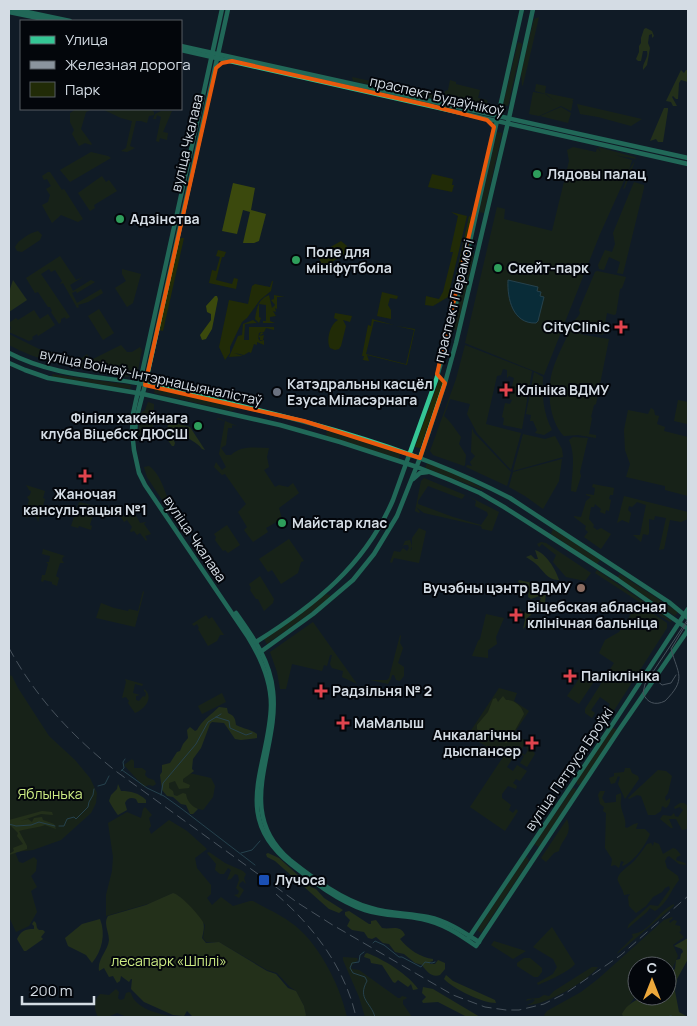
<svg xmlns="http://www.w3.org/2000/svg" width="697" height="1026" viewBox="0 0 697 1026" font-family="Manrope,sans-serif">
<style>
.green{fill:#212b07;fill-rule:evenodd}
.forest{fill:#3b490d}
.water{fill:#00414f;stroke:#40707c}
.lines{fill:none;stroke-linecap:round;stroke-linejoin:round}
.stream{stroke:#40707c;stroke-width:1}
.major{stroke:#35c695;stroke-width:4.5}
.tram{stroke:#8a949d;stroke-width:1}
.rail{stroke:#8a949d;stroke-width:1;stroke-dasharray:10 5;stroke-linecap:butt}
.marked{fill:none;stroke:#e8590c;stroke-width:4;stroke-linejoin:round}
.leisure-dot{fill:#2e9e5b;stroke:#03060b;stroke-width:2}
.health-dot{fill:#e0444e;stroke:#03060b;stroke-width:2}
.worship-dot{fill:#6b7280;stroke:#03060b;stroke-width:2}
.education-dot{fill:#8d6e63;stroke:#03060b;stroke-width:2}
.transit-dot{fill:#1a4fb4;stroke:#03060b;stroke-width:2}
.labels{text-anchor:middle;stroke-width:4;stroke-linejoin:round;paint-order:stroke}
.street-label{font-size:14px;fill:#d4dce4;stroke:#03060b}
.poi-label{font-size:14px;font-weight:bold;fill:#d4dce4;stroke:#03060b;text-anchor:start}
.park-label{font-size:14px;fill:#cdec84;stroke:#03060b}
</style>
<rect width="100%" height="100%" fill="#101c27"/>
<!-- green -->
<g class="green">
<path d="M539,17L523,85L522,86L521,72L534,19Z"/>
<path d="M518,42L522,44L508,106L503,105Z"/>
<path d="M352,77L441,96L440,99L438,100L353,81Z"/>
<path d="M450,80L456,82V84L480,90L478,98L487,100L488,105L444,95L445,91L448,90Z"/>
<path d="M536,84L546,86L545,93L574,99L572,101H573L571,111L561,106L539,116L529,114L533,92L545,94L557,103L546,94L535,91Z"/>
<path d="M577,104L642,119L631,126L598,117L580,114Z"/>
<path d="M561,107L571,113L568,123L540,116Z"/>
<path d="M76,109H92L86,112L81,129L92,144L91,145L85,143L79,146L72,134L74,130L70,122V113Z"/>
<path d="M102,109H110L111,111L116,109H150L154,112V115L149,116L147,123L141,121H136L130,146L135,148L127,152L121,151L126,148L132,121L121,118Z"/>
<path d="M161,111H172L163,132L168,133L167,140L160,138L159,142L156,141L161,117L157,115L156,119H153L155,114Z"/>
<path d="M497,132L502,133L484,213L479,212Z"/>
<path d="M573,147L596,152L597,148L601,152L598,147L635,157L636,159L615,155L632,160L629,170L635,161L625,188L623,189L628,175L627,174L600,234L544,375L465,343L497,207L505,209L504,219L552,231L569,161L567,150ZM508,281L538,288L537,291L540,296L515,312L508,295Z"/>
<path d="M91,152L108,156L111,158L70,182L60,170Z"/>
<path d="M48,172H50L62,190L64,189L83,219L78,222L61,215L52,223L42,205L48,202L50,195L46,189L51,186L47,179L44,180L42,176Z"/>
<path d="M432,174L453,179L452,185H454L452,192L428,187Z"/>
<path d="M102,176L106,182L109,180L117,191L94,205L95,208L90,211L78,193Z"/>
<path d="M634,182L644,185V188L623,274L617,273L620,262L609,257L604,270L599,269L598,265L605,250L612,252L615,244L613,233Z"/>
<path d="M451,212L467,216L448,297L433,306L425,305L426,296L439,299L443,292L453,252H450L458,216Z"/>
<path d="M469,216L473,218L448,328L446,327L445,326Z"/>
<path d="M38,231L42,235L40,240L22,252L17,251L15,247C18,240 30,233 38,231Z"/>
<path d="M181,238H184L163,331L159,330L179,239Z"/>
<path d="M341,241L347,246L346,253L329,264L321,263L319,258L322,252Z"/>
<path d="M218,250L226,252L224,257H222L216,280L232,284L234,278L238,279L236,289L209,283L212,270L216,271L220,257L216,256Z"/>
<path d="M472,251L474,254L457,330L452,329L469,253Z"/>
<path d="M60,256L76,280L83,277L70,285L73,291L91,280L95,282L77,293L76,291L72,293L77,303L101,289L103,293L88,302L78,305L79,307L77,308L63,283L60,284L62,281L55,270L51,272L49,269L41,274L70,317L66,319L65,317L61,319V322L59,324L51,312L52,311L50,307H48L38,292L35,293L26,278Z"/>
<path d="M122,269L141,274L133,303L127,307L115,288L126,281L122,274Z"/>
<path d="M597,271L626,277L622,288L620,289L616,314L614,315L607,313L603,335L584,332L574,328C571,320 578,319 580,313L579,310L595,272Z"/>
<path d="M272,281H273L271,291L260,300L247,318L242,322L230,347V353L225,360L219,347L229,300L248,304L252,286L255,284L270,287Z"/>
<path d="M382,292L398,296L397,299L390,298L388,305L391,310V319L377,316Z"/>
<path d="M269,295L272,308L275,305L271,300L274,299V295L285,297H277V309L275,308L276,312L273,311L276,316L270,317V321L275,323H263V321H266V305L259,304V317L261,318L259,323L255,319C257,309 257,300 269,295Z"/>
<path d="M99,309L114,333L103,340L88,316Z"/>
<path d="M34,310L40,319L48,314L55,325L38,336L37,334L32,337L33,339L29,341L9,332L11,328L9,323L16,318L18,320Z"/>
<path d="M335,313L352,316L350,322L343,320L346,326L341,346L339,349L335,350L330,348C326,340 330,324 338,320L334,318Z"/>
<path d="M372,319L394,325L374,321L366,354L406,364L414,330L396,326L415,329L407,365L367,355L369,361L363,360L364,356H362L368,325L371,326Z"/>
<path d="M253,320L257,323L245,324L244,340H249V327H274V330L266,328L264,332H261L264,333L259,336L264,335L263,340H260V337L258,338L261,332L259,333L258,338L260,341L264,340V345L257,342V345L254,344L251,353L249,352L244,355L234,353L243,356L229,357L238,336L242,335L243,324Z"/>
<path d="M572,330L584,335L609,339L596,404L594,405L591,417L592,418L589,434L596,435V438L578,435L564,436C552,424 548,401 550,384C551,367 562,348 569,332Z"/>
<path d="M9,334L39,349L71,356L101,372C69,366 38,361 9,345Z"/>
<path d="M121,345L127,352H132L140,347L142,350L137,375L129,374L128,377L107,373L78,357L82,358L87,354L91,360Z"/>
<path d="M465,345L532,371L522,429L503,425L504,418L502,417L505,403L510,404L512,400L509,399L514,378L509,376L507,378V370L503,369L501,375L497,376L486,424L521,433L511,470L477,433L467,414L470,404L450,399L444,416C451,422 455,429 461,437L459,444L466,455L465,465L464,466L433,455L430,451L456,379Z"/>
<path d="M534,372L543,377C542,397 543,412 552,430L544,435L535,433L537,430L533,421H530L531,415L526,414Z"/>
<path d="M52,374L131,385L130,389L53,377Z"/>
<path d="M441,379L443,382L420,448L415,447L439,380Z"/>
<path d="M155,389L234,406L236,409L232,411L154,393Z"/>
<path d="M678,400L688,402L687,424L674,421Z"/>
<path d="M148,402L154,404L153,437L151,438L150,432L138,435L141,413L145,410Z"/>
<path d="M651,408L654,410L655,415L659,416L657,424L665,427L664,431L688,437V496L665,490V486L626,477L630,464L625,450L624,430L628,410L648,414Z"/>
<path d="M218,418L237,426L232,425V428H228L226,445L221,448L226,455H231C242,445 255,448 269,448L267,457L269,467L264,470L275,487L279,485L288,487L293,483L299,493L279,508L282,519L266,528L268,532L253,542L244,530L247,527L238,512L246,504L225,474L222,475L214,467L216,462L222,470L226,467L219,454L225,421L217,419L215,421Z"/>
<path d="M472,428L474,433L511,472L507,486L466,467L467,465L472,466L470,462L475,456L471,452Z"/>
<path d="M328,431L400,454L399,459L327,436L326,433Z"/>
<path d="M523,434L545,439L555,436L562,449L563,457L513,471Z"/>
<path d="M573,437L588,438L580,472L581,476L576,492L571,491C572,474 576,455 569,440Z"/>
<path d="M562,459L559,481L543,509L525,496L509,487L513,472Z"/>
<path d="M427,463L458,474L485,490H483L425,468Z"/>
<path d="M149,466C163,476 164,495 173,507L168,509L147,477L144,467Z"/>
<path d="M424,478L465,495L462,499L428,486L418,501V504L453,517L481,525L488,515L487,512L475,506L476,501L468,496L499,512L492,531L482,529L481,526L424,513L416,507L420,512L419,513L415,511L421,481Z"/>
<path d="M593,484L614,488L613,495H610L609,499L611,500L609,511L606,510L605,514L600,512L601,509L595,504L594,507H591L589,519L594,525L593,527L597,530L601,528L611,534L601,549L584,537L588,532L585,529L586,526L574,517V516L581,517L586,501L591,497L586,495V494L594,495L595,488L592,487Z"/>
<path d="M26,485L45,491L43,498L45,499L38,522L37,518L30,515L27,518L22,516L23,510L26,511L29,500L27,497L30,495L31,491L29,490Z"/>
<path d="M624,496L688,512V519L681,522L670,520L664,549L659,550L666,518L655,516L654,520L649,519V533L648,535L643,534L641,542L633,535H640L646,505L637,502L632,507L629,506L628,510L631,513L629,523L622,520L617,523Z"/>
<path d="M79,502L100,507L95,508V516L93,515L90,525L92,526L91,530L79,526L78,528L71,526Z"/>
<path d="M133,510L140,523L146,522L144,524L151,534L145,536L147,540L146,541L140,533L137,535L134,531L131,532L130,531L132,527L127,520L124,522L121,517Z"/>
<path d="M227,525L240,545L228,553L225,550L223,551L215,540L216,537L214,534Z"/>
<path d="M419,528L426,531L419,563L394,558L392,563L390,562L394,551L400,552L403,548L407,551H410H407L409,548L408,545H404L402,548L405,541L410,540L412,546L410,551L412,549V538Z"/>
<path d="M553,529L600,560L597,564L551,534Z"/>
<path d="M289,539L304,561L301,562L298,573L281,584L272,570L268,572L259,559Z"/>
<path d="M541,542L546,543L591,573L585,581L566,577L553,562L556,555L542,544L539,547L537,544Z"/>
<path d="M43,549L65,556L63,557L62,560L64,563H60L56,576L59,578L57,586L52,584V582L44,580L43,582L41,581L42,575H45L48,564L46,562H49L50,556L42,554Z"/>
<path d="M597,570L672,621L670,622L595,573Z"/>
<path d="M620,574L678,612L675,616L619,579L618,577Z"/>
<path d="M260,576L274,599L273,603L264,611L258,599H256L250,590L251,588L249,584Z"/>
<path d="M143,591L144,592L135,627L96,618L101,603L114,608L128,611L129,609L138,611Z"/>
<path d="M326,594L330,595V599L267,644L264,639Z"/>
<path d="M648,610L667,623V628L604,726L595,720L597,716L603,718L610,704L600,697L591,710L595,713L592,718L585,713V709L614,663L599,653L605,640L619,632L633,611Z"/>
<path d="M486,614L504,618L496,637L497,644L488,650V658L472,656L478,641L480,639Z"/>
<path d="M206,615L209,619L212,617L224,635H220L217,641L208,646L198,629L199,628L197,624L194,626L192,624Z"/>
<path d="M313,622L357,684L342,677L343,671L332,668L330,664L332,655H330L327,666L324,665L322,671L292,664L286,689H280L277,672L270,652Z"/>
<path d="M400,635L401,636L400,643L403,648L398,663L404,667V676L400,681L396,680L394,675H392L391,679L388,684L370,680H387L389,678Z"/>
<path d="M583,673L595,680L579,704L567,696Z"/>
<path d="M9,675L12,676L18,688L49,736L75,760L90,778L97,793L96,803L91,813L61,840L33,850L15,852L19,862L23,863L34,857L37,860L36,871L31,876L37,887L31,891L37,912L29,926L16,932L9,917Z"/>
<path d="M125,679L143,684L142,686L135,684L133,693L140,695L136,696V700L139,701L143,696L145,697L146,693L144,691V689C155,697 144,710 135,713L128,703L129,701L126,697L122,698L126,682Z"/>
<path d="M499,688L517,693L514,701L529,711L515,732L526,742L520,752L525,755L528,750L526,747L529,744L535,754L527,767L520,763L524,756L517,752L507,767L513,771L517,765L527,771L520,781L516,779L513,783L517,786L516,789L508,786L502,794V798L511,805L509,810L513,813L516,809L518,811L505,831L470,807L503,757L468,735Z"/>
<path d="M222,693L226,702L202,714L198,706Z"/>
<path d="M612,727L617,730L581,784L577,785V780Z"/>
<path d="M132,759L134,761V768H142L146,771L145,775L148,778L154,780L156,784L153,786L149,785L144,787L124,765Z"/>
<path d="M625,768H630L632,773L638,776L639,779L625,799L618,784L620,777L618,776L615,783L611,784L609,778L614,776V773L624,772Z"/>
<path d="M658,770L666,771L672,776L668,793L665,797L666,801L670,798C671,800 669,806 666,808L662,806L661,811L655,815H648L641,796L637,795L629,799L628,798Z"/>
<path d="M189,773L211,778L215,786L213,797L203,810C184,806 176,798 164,782Z"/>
<path d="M573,788H575L576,791L539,847L534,844Z"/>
<path d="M600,791H605L602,798L605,803L616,802V795L621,793C622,799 620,801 621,806C622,814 627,820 625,827L627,828L634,824L638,823L636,829H645L650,834C645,846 635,860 623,866L622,865L624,862L621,861L619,868L615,865L611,866L612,859L605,848L606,813L603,811L604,807L600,804L598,795Z"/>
<path d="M680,803H684L688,806V829L682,830L676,819H669L673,828H671L660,819L663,815L671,816L674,813L675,816L678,817L683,810L680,807L675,809L674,807Z"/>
<path d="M145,807L152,815L149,818L151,826L149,829L151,834L169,820L187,831L207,849L195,858L197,868L211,885V894L207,898L212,905L221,897L233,906L250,901H253C265,908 279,914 290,922C318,941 340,985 347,1017H305L306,1015L304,1006L296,991L290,987L277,973L267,970L219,942H206L203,938L205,925L179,896L173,893L151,903L106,916V895L112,871L113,857L108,823L127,812L141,818L143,809Z"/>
<path d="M567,819C573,835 562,838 559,851L554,853L546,862L541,858Z"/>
<path d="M654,842L659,844L663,854L673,848L676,849L681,855L677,857L676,860L685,863L686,865L679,864L669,856L667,857L665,861L667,868L678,876L679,880C670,891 668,903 655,911L650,908L647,912L627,929L629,924L650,905L658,906L670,889L669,886L665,888L662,892L653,897L646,906L636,913L629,906L628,897L630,894L624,895C623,889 620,886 618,881C615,874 631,865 635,860C639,855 643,850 647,844L651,843L653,846Z"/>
<path d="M209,852L225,863L243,871L246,874L244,878L246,884L243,881L240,883L239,886L244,890L239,898L234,895L238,894L239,891L236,888L239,880L238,875L235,874L231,879L227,880L231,870L228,868L224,874H220L215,870L216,864L207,853Z"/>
<path d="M527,857L529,861L481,933L477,930L525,858Z"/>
<path d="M674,904V906L617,954L618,952L633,937L632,934C649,933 658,911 674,904Z"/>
<path d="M672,917L673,918L669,921L670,923L674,920L677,921L675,925L680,926L681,931L679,932L684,937L673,945L678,956L667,980V966H637V996H643L634,998L621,1017H546L544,1015L547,1011L581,992L598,979L664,920Z"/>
<path d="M552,927L575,964C569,972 547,981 538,985L537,983L553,974L557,967L553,959L533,947Z"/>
<path d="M494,941L526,951L513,959L491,945Z"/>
<path d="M343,957L357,958L358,960L351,966L352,969L359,970L398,998H400L402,996L406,997L407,998L403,1000V1004L412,1017H365L359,997L343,960Z"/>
<path d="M524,958H530L542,968V972L538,977H534L517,966V963Z"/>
<path d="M592,967H598C588,981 544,1006 527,1005L532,1003L535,1000L533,999L526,1001L527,999L539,998L544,995L549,996L554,991Z"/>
<path d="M116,989L119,992L118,998L120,1000L124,999L126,993L129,992L131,993C135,1009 159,1014 174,1017H127L117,1013L108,1017H98C94,1010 93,1000 100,994L109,995Z"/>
</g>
<!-- forest -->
<g class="forest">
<path d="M646,28L652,31L654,36L652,38V34L649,35L648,43L650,48L647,65L643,70C642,63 649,58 647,51H643L641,61H638L636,59L639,52V46L641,43V38L644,29Z"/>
<path d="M681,70L684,73L686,70H688L687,74L688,82L681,80L679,83L678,99H676L673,96L672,97L677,106H673L671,102L666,101Z"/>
<path d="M664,108H668V110L663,142H658L656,139L650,141Z"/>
<path d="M233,183L255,188L251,210L266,214L259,241L254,243H243L250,212L243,210L237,234L222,231Z"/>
<path d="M13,280L27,300L9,312V292Z"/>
<path d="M215,296H217L218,299L212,329L206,339L202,340L200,335L211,320V314L207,312L206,306Z"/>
<path d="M171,422L190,427L205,450L202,449C196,441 189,441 184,433L182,437L180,430L175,433L174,428H172L170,432L175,443L174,446H172L165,436L168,425Z"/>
<path d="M535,550C546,553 556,570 559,580C548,581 543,570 536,564C533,561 529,559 526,557L531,555L535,559H538Z"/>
<path d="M519,580L541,585L546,589L545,604L542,606L534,603L531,615L527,618L525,627L523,629L525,620L524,616L514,612L518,611L519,607L522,612L527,613L528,611L526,605L527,600L538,602L541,599L539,596L531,599L528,597L529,588L518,582Z"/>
<path d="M503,696L506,700C513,699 522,706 524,714L514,732L508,731L511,740L506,743C496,737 485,740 477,729V725L488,712L493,699L496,698L498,702Z"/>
<path d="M219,707L227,708L228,713C235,716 235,719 236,725C244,729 250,729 257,734V738L241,740L235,739L224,723L212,722L210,724L201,748L193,759L192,769L194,771L183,779V782L190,785L189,788L179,789L175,781L169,783V788L173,791L174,795L177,796L183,793L186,794C187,801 191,806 198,809L193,814H190L186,805L181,804L173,797L167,796L162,790L160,775L162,772V765L170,763L177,752L180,751L183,744L188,738L187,730L190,727L195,731L197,730C202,720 212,714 219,707Z"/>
<path d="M118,784L121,791C131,791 139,793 146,800V803H138L136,799C131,797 127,798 125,803L127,810L118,815C116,813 110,803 109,801L111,795L117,789Z"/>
<path d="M42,811L52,812L53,815L41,814L20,821L28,819L32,822L34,818L42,817L43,820L54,824L56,829L45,825C41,827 25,829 19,831L27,846V849L9,855V854L14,851L13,848L23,844L17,836L18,833L11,826H9V820Z"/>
<path d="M268,853L279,858L311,887L316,889L324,898L343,910L339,913L329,909L275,861L267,857L266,854Z"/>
<path d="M173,893C180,894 199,915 203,922C205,927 203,933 202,938L206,943L219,942L267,971L276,974L288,988L296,991L304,1006L306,1015L305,1017H193L187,1011L184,1016L173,1015L144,1002L131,989L132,979H131L129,982L121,976L120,981L117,983L113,976L109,977L104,968L99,971C97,959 108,951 109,940C109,931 103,924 108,916L146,905Z"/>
<path d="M349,911L369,924H371V921L376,920L382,928C391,930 400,924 405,935L400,939C408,949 421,958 433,959V961L430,962V964H435L438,960L445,963V969L440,975C432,978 426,971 422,965L415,963L404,954L395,952L389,944L383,943L376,937L372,939L368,938L364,932L352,930L347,926L350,920L345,915V912Z"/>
<path d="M100,919C106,934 102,951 92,963L86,955L68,946L65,938L82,924Z"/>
<path d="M34,921L36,923L37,928L39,930H43L45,932L41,937L43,939L26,951H24L17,939C21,931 25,929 34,929V926L32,924Z"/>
<path d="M688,938V959L677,979L675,991L679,1012L688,1017H623L622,1014C629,1001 642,995 657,1000L663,996H667C667,985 666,977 675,969L676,960L680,959L681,954L683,952L682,949L674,946Z"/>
<path d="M367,953C383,959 409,975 418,989L413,990L411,984L408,987L398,980L395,983L393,982L382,965L371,963L370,959L364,957L365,954Z"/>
<path d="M446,975L453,981L495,1000L496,1003C482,1003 454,989 444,979Z"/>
<path d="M423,987L433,989L480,1017H467L438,1002L423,1003L422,1001L426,997L422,993Z"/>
</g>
<!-- water -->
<path class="water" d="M508,280L538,287L537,291L541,292L540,296L544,297L538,321L536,323C513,324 507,299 508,280Z"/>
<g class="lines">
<!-- stream -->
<g class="stream">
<path d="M216,717L229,721L230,728L246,735L252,733"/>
<path d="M122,770L147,788L164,796L182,809L255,865"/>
<path d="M121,771L124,768L123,762L125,759"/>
<path d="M98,786L105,784L109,776"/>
<path d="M161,795L163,783L196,744L208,722L221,714"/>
<path d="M9,824L16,826L31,825L39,822L55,826"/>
<path d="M59,826H64L67,819L74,817L76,819L88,807L89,802L93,795L94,789"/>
<path d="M241,853L252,850L260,841"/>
<path d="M373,943L375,941L384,945L399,957H402L419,966L421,967L425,962L432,963L435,962"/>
<path d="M364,952L360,955L359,962L352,963L350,968L353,973L365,977L367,981C357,999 371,1002 375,1017"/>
<path d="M666,1017L671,1016L673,1017"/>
</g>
<!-- major -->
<g class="major">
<path d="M13,9L70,21"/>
<path d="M222,9L133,414L132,431L134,450L139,473L145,485L248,637C261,658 271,680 271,705C270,765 229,816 291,864C314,882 338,901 365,910C384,916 403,915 422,919C442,923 459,934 476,946L619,730L688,630"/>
<path d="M9,12L53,21"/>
<path d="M181,46L688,158"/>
<path d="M181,50L688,164"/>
<path d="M9,353C57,378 108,376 160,387C279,414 401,441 510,498L670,603L688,618"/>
<path d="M9,363L25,370L48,378L143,394L280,425L340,442L417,467L450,480L480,493L504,507L618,580L688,629"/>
<path d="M135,432L136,420L145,385L228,9"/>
<path d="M413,479L420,473L428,472"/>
<path d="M236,613C253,637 270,660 273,691C280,751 232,810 290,860C314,879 342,900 371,908C390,914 409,913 428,917C447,921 462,931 479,942"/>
<path d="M256,642C315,605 365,565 393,500L436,380L449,335L522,9"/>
<path d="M259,653L313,614L353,580L374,554L397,516L420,458L445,383L456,343L509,118L533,9"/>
<path d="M468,939L612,725L688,609"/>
</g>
<!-- tram -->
<g class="tram">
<path d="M688,619L645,684L643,693C647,703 655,706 665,701C687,679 678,674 671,649L688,621"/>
<path d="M653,671L654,678L662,685L671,683L676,675"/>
</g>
<!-- rail -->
<g class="rail">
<path d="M9,648C36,698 73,737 117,772L298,903L331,924L453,995L485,1007L506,1010H519L544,1004L566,993L621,955L688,896"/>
<path d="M276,894C314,927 345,968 356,1017"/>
</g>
</g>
<!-- marked area -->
<path d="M0 0H697V1026H0ZM232,61L428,105L487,120L494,127L437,374L445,383L420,458L304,421L145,385L216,68L222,63Z" fill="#101c27" fill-opacity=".55" fill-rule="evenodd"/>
<path class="marked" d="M232,61L428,105L487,120L494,127L437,374L445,383L420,458L304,421L145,385L216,68L222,63Z"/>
<!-- markers -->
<g class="leisure-dot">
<circle cx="537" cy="174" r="5"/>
<circle cx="120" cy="219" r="5"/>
<circle cx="296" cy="260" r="5"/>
<circle cx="498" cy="268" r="5"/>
<circle cx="198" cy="426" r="5"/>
<circle cx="282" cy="523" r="5"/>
</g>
<g class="health-dot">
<path d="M618.5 319.5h5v5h5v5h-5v5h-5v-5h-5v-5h5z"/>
<path d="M503.5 382.5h5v5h5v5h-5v5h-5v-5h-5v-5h5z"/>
<path d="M82.5 468.5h5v5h5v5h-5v5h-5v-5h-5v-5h5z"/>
<path d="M513.5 607.5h5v5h5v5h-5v5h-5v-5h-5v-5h5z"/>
<path d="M567.5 668.5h5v5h5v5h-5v5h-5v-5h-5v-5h5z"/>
<path d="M318.5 683.5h5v5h5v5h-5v5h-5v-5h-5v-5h5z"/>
<path d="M340.5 715.5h5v5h5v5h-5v5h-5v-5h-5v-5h5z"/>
<path d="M529.5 735.5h5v5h5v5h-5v5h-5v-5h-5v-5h5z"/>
</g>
<circle class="worship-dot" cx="277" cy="392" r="5"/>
<circle class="education-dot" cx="581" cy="588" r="5"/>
<rect class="transit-dot" x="258" y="874" width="12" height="12" rx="2.5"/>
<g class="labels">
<!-- street labels -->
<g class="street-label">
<text transform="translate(437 96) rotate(13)" y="5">праспект Будаўнікоў</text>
<text transform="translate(187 143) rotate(-77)" y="5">вуліца Чкалава</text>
<text transform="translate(454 301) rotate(-76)" y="5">праспект Перамогі</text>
<text transform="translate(151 377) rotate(12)" y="5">вуліца Воінаў-Інтэрнацыяналістаў</text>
<text transform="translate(195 539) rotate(56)" y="5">вуліца Чкалава</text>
<text transform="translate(569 769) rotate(-56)" y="5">вуліца Пятруся Броўкі</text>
</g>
<!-- poi labels -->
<g class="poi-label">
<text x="547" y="179">Лядовы палац</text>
<text x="130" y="224">Адзінства</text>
<text x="306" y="257">Поле для<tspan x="306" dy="16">мініфутбола</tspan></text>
<text x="508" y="273">Скейт-парк</text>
<text x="610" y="332" text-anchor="end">CityClinic</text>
<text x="287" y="389">Катэдральны касцёл<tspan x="287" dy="16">Езуса Міласэрнага</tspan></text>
<text x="517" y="395">Клініка ВДМУ</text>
<text x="188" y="423" text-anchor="end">Філіял хакейнага<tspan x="188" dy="16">клуба Віцебск ДЮСШ</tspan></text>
<text x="85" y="499" text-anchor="middle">Жаночая<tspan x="85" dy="16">кансультацыя №1</tspan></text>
<text x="292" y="528">Майстар клас</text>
<text x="571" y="593" text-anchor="end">Вучэбны цэнтр ВДМУ</text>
<text x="527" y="612">Віцебская абласная<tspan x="527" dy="16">клінічная бальніца</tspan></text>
<text x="581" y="681">Паліклініка</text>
<text x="332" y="696">Радзільня № 2</text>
<text x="354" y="728">МаМалыш</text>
<text x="521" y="740" text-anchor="end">Анкалагічны<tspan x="521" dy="16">дыспансер</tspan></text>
<text x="275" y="885">Лучоса</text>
</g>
<!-- park labels -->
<g class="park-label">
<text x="50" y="799">Яблынька</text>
<text x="169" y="966">лесапарк «Шпілі»</text>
</g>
</g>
<!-- border -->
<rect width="697" height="1026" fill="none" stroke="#d4dce4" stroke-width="20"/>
<!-- legend -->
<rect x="20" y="20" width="162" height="90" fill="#03060b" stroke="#575c62"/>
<rect x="30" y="36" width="25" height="8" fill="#35c695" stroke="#575c62"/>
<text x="65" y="45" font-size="15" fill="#d4dce4">Улица</text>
<rect x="30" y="61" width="25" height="8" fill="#8a949d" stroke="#575c62"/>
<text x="65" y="70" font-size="15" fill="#d4dce4">Железная дорога</text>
<rect x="30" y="82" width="25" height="15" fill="#212b07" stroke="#575c62"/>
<text x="65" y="95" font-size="15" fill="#d4dce4">Парк</text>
<!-- north arrow -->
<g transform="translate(652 981)"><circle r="24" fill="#03060b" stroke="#575c62"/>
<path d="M0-4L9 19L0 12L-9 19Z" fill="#eda83b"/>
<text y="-8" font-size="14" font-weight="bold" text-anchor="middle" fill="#d4dce4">С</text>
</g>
<!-- scale -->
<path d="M22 996v8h72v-8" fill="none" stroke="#d4dce4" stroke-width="2.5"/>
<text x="30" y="996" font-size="15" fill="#d4dce4" stroke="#03060b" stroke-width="4" paint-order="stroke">200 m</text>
</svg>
